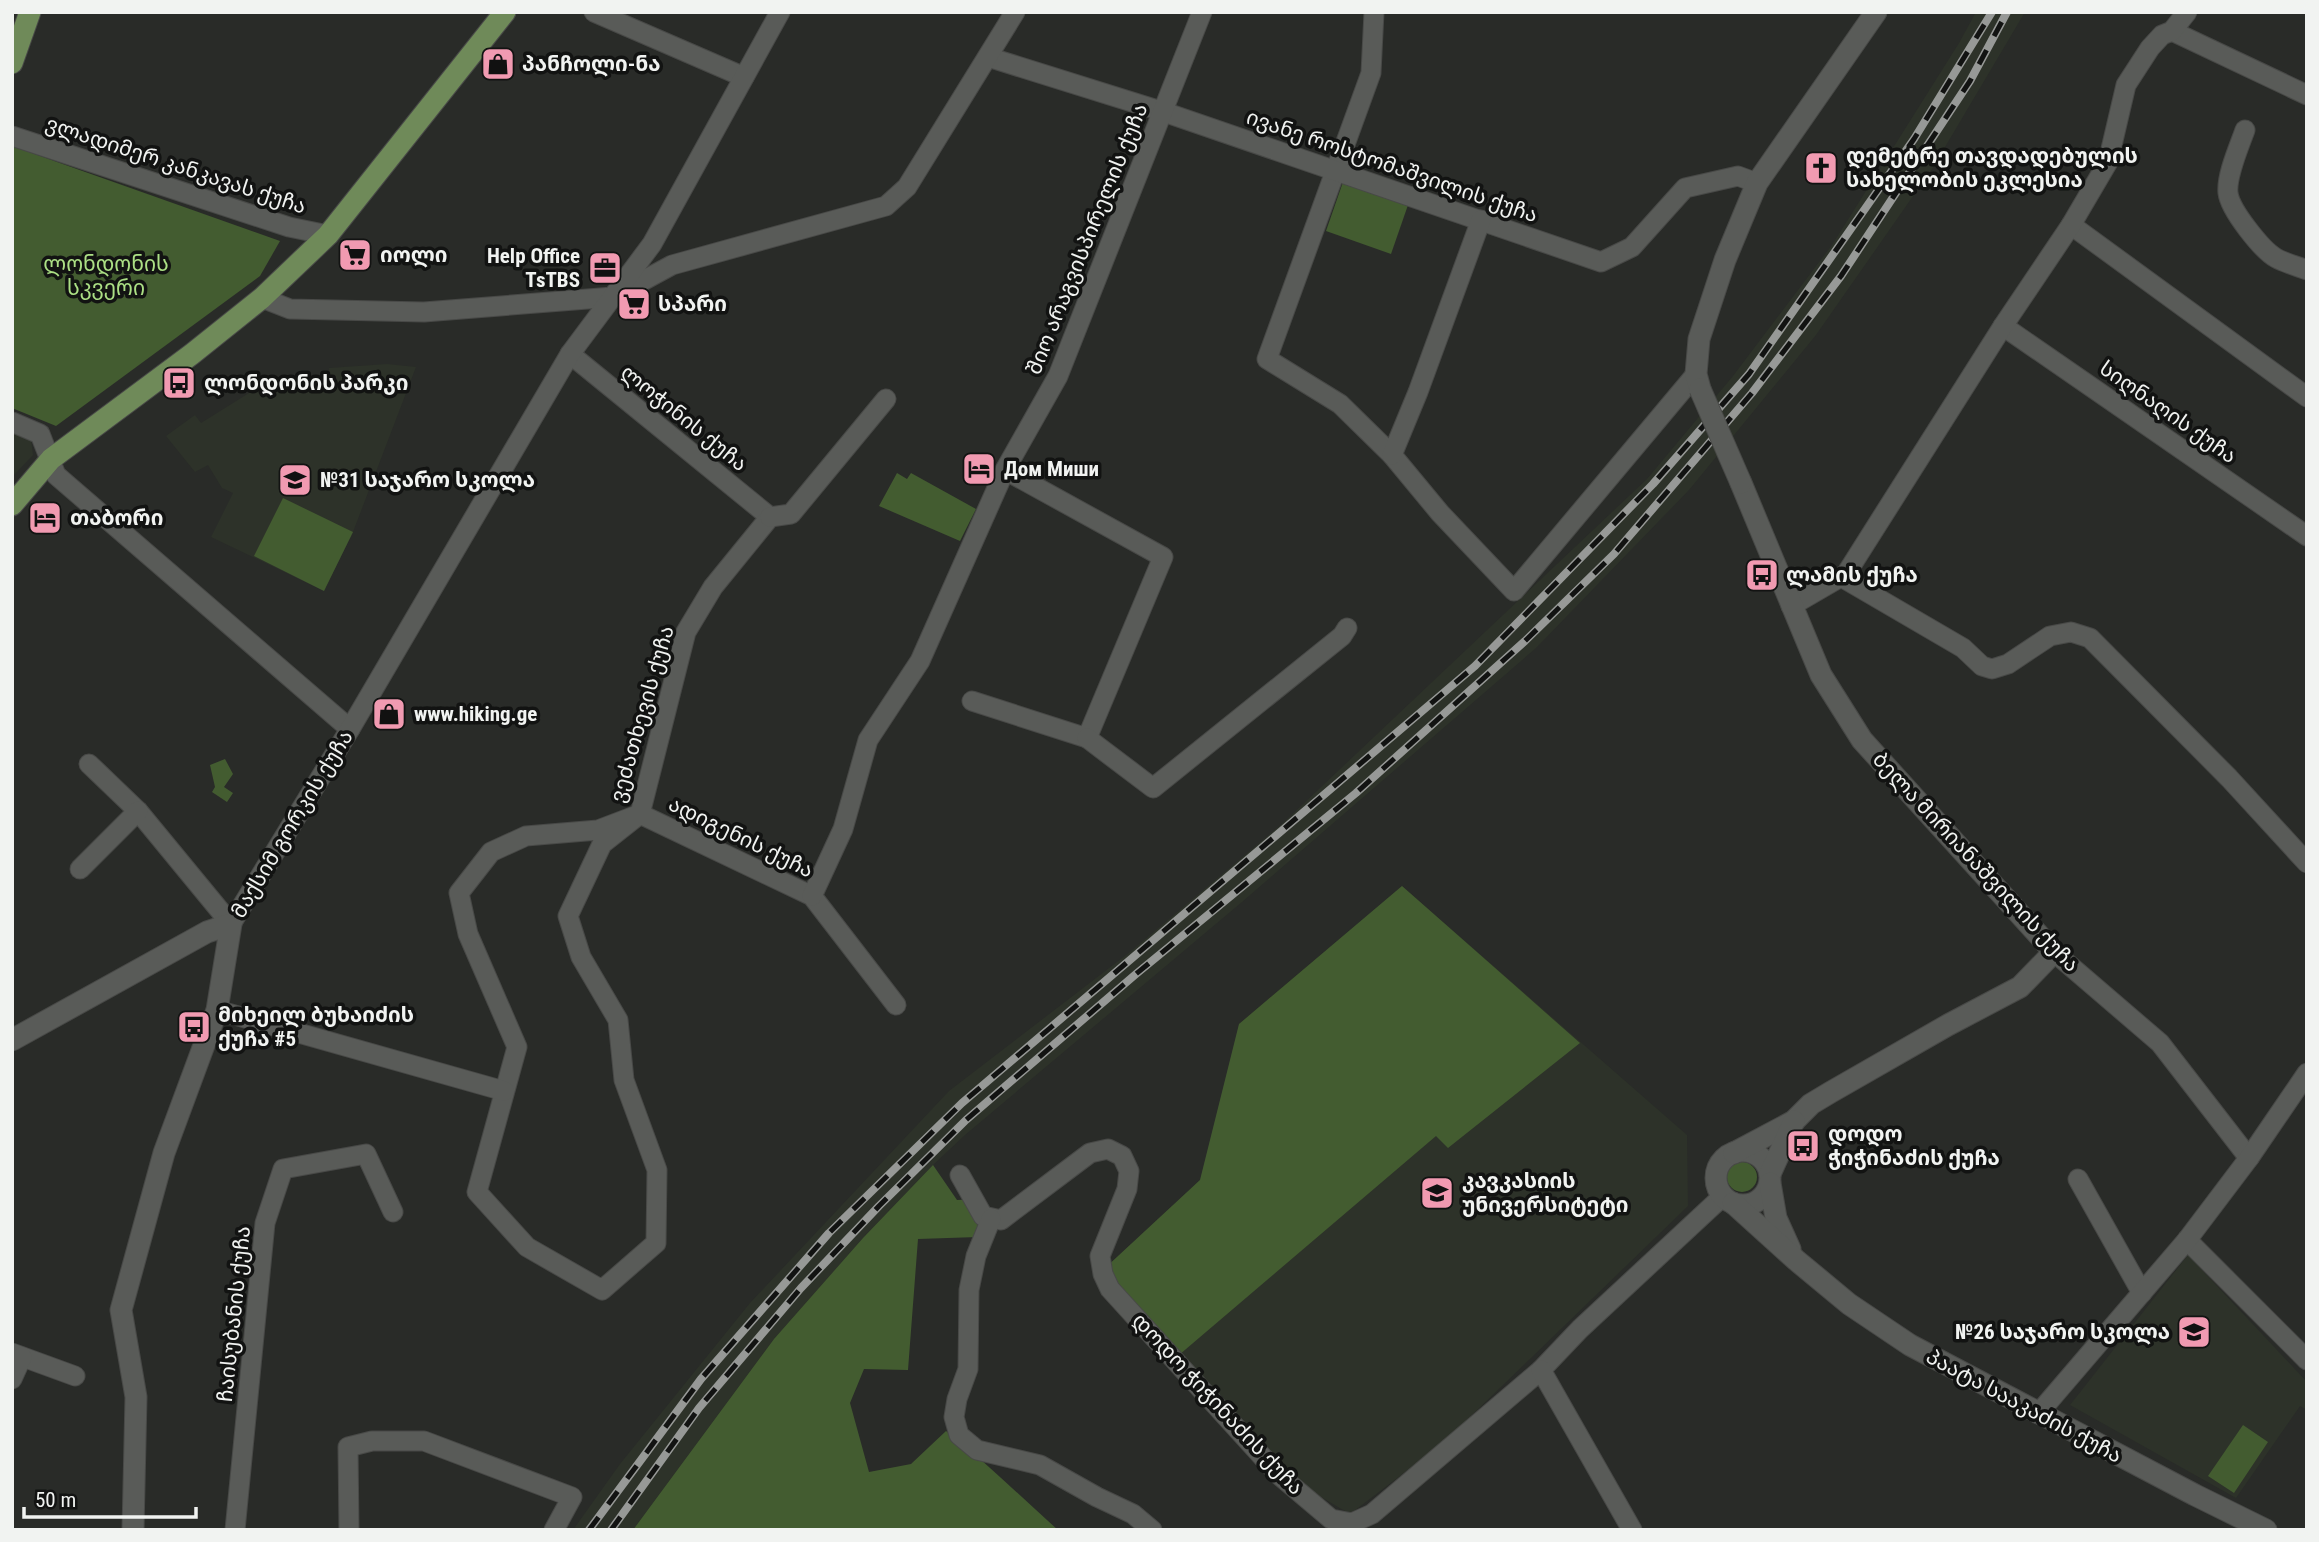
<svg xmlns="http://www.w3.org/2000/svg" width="2319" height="1542" viewBox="0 0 2319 1542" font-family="'Roboto Condensed','Noto Sans Georgian',sans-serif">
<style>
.built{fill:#2d3229}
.green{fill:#435c30}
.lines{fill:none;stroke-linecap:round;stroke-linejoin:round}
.street-casing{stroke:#484947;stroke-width:21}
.secondary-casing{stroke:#484947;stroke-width:23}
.primary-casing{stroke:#484947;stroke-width:23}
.street{stroke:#595b58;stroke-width:19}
.secondary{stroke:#595b58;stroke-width:21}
.primary{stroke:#6f8a59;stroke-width:21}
.rail-casing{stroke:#979997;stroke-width:8}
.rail{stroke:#121312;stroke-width:5;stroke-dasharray:16;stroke-linecap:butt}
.secondary-bridge-casing{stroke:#484947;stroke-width:23;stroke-linecap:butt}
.secondary-bridge{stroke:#595b58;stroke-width:21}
.labels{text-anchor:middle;stroke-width:7;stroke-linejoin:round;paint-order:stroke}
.poi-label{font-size:21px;font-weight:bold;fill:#f1f3f1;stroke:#121312;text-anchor:start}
.street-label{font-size:21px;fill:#f1f3f1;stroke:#121312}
.park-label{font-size:21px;fill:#ace085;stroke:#121312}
</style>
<rect width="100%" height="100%" fill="#292b28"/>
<!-- built -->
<g class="built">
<path d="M1976,12H2025L1932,169L1816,335L1689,490L1536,648L1242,902L965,1135L933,1165L863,1238L774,1339L633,1530H573L620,1464L750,1303L949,1091L1130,952L1283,823L1647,479L1733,376L1832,245L1959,43Z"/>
<path d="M387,364L416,367L353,532L324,591L211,537L233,493L222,488L208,465L195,472L166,436L195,415L201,423L249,393L301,379H330L329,368Z"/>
<path d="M12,431L31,439L33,455L12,477Z"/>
<path d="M1402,886L1687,1135L1688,1206L1442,1444L1350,1514L1299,1484L1104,1269L1200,1180L1239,1024Z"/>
<path d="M2188,1255L2307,1382V1410L2300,1406L2236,1498L2070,1405Z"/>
</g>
<!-- green -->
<g class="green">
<path d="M12,146L280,241L260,276L56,426L12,408Z"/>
<path d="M1343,182L1408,205L1391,254L1326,231Z"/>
<path d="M897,473L907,479L911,473L976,509L960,541L879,506Z"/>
<path d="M283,498L353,532L324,591L254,556Z"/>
<path d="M225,759L233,774L224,787L233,793L227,802L212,792L215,787L210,765Z"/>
<path d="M1402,886L1580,1043L1448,1148L1436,1136L1179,1355L1104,1269L1200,1180L1239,1024Z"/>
<circle cx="1742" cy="1177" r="15"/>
<path d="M933,1165L957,1200L980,1199L978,1237L918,1239L908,1370L864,1369L850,1403L869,1472L911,1464L946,1431C986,1462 1021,1497 1058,1530H633L774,1339L863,1238Z"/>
<path d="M2243,1425L2268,1442L2234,1493L2208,1476Z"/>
</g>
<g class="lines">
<defs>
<g id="street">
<path d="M594,12L744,77"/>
<path d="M1374,12L1371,73L1267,359L1340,404L1392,455L1440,513L1514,591L1696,374"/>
<path d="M2172,31L2307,95"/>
<path d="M988,57L1164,112L1601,262L1632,247L1685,188L1738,176L1757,183"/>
<path d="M2245,130C2239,147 2226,176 2228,193C2230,210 2262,250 2276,258C2285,263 2297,266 2307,270"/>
<path d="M12,136L289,227L328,235"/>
<path d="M2071,225L2307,397"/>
<path d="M262,298L290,309L424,312L613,297L672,265L886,206L907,187L1015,12"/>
<path d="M2003,326L2307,536"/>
<path d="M570,354L770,517"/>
<path d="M12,422L40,434L56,475L350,729"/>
<path d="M1392,455L1418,392L1481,220"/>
<path d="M770,517L713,587L686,632L640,814L602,844L568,916L581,957L618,1020L624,1080L657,1170L656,1243L602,1290L527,1247L477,1192L517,1047L468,934L459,893L491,852L526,836L598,830L640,814L812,896L896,1005"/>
<path d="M770,517L791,514L886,399"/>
<path d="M1843,578L1963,648L1982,666L1992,669L2008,664L2050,636L2071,632L2090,638L2229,778L2307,863"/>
<path d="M1791,606L1846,574L2003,326L2071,225L2108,162L2126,85L2150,48L2162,35L2172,31L2187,12"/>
<path d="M972,701L1087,738L1163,557L1005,470"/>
<path d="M1087,738L1153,788L1342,636L1347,628"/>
<path d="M89,764L138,811L231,924L350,729L570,354L652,244L780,12"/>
<path d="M80,869L138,811"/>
<path d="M812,896L843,829L868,740L920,661L1005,470L1058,376L1202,12"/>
<path d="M2054,952L2160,1043L2249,1158"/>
<path d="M217,1010L504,1091"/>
<path d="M960,1175L983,1216L1001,1220L1090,1153L1108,1149L1122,1156L1129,1171L1127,1189L1100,1256L1103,1274L1110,1289L1279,1475L1331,1519L1352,1523L1372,1514L1541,1370L1580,1329L1723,1196"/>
<path d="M2078,1179L2142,1293"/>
<path d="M991,1219L976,1256L969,1290L968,1369L957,1399L954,1417L959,1435L977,1450L1040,1465L1097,1497L1133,1514L1152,1530"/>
<path d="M2187,1240L2307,1360"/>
<path d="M12,1353L75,1376"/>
<path d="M1541,1370L1632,1530"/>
<path d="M12,1379L22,1357"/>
<path d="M2038,1414L2187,1240L2249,1158L2307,1073"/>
<path d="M235,1530L265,1223L283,1169L366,1154L393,1212"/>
<path d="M349,1530L348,1447L372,1441H424L572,1497L554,1530"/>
</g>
<g id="secondary">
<path d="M1700,389L1696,374L1699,339L1725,260L1757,183L1876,12"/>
<path d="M12,1040L207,932L231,924L217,1010L164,1153L121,1310L136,1397L133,1530"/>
<circle cx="1743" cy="1178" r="27"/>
<path d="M1734,1153L1794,1121L1811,1104L1831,1092L1948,1025L2020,987L2054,952L1862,740L1821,675L1741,483"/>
<path d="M1770,1174L1794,1121"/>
<path d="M1770,1183L1776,1218L1790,1249"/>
<path d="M1733,1203L1796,1260L1849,1304L1910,1345L2195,1495L2266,1530"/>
</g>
<g id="primary">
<path d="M12,63L30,12"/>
<path d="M12,505L51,459L192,354L262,298L328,235L505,12"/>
</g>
</defs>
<!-- street casing -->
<use href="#street" class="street-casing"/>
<!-- secondary casing -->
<use href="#secondary" class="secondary-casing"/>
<!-- primary casing -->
<use href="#primary" class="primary-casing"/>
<!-- street -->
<use href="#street" class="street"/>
<!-- secondary -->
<use href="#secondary" class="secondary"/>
<!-- primary -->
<use href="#primary" class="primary"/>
<defs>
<g id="rail">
<path d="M589,1530L701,1379L829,1233L962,1103L1475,666L1653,484L1749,374L1914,139L1992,12"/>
<path d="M611,1530L699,1408L801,1288L879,1206L966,1120L1136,974L1356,793L1525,641L1614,554L1752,393L1841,276L1970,81L2007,12"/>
</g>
</defs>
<!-- rail casing -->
<use href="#rail" class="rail-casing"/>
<!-- rail -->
<use href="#rail" class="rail"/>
<defs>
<path id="secondary-bridge" d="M1700,389L1741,483"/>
</defs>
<!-- secondary-bridge casing -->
<use href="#secondary-bridge" class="secondary-bridge-casing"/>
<!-- secondary-bridge -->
<use href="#secondary-bridge" class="secondary-bridge"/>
</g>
<!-- icons -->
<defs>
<symbol id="shop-square" viewBox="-11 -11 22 22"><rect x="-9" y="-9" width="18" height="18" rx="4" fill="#f19ab1" stroke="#121312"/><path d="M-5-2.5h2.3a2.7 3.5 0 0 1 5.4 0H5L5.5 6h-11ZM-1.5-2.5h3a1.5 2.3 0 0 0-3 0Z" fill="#111"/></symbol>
<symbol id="church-square" viewBox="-11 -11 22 22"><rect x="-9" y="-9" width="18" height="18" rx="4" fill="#f19ab1" stroke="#121312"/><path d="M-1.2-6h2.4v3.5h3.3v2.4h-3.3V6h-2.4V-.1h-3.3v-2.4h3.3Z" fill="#111"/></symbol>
<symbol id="supermarket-square" viewBox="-11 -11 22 22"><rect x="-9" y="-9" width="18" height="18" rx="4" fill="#f19ab1" stroke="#121312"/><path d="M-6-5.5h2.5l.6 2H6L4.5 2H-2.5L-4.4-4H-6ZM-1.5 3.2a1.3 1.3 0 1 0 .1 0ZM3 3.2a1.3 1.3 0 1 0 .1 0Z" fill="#111"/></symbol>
<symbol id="office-square" viewBox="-11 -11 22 22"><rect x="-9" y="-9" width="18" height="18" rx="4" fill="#f19ab1" stroke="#121312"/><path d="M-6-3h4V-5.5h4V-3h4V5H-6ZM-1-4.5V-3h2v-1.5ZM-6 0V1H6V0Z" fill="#111"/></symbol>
<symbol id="bus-square" viewBox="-11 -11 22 22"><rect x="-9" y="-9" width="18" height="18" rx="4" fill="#f19ab1" stroke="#121312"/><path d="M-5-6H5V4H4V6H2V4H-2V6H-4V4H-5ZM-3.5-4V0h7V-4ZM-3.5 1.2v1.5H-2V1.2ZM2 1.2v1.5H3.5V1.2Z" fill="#111"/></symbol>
<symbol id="hotel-square" viewBox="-11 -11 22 22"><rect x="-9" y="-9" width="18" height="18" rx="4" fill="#f19ab1" stroke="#121312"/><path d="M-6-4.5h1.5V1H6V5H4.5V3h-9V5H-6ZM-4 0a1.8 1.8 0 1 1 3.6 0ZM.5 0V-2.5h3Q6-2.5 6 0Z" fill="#111"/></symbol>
<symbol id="school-square" viewBox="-11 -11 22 22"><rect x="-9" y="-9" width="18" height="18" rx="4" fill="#f19ab1" stroke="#121312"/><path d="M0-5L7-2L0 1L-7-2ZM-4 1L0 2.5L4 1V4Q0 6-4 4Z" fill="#111"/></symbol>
<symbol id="university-square" viewBox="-11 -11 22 22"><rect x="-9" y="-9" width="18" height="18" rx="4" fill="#f19ab1" stroke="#121312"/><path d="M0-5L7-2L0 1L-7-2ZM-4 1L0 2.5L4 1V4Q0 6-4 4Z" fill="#111"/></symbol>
</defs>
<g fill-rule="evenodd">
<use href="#shop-square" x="479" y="45" width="38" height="38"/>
<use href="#church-square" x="1802" y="149" width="38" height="38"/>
<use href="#supermarket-square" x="336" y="236" width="38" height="38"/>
<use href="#office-square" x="586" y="249" width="38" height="38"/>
<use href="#supermarket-square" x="615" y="285" width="38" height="38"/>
<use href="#bus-square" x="160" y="364" width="38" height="38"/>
<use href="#hotel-square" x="960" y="450" width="38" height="38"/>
<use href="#school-square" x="276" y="461" width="38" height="38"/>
<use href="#hotel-square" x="26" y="499" width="38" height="38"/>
<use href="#bus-square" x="1743" y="556" width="38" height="38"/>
<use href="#shop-square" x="370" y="695" width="38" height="38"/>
<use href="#bus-square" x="175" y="1008" width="38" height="38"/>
<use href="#bus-square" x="1784" y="1127" width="38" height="38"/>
<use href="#university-square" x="1418" y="1174" width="38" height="38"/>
<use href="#school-square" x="2175" y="1313" width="38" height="38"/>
</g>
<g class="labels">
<!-- poi labels -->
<g class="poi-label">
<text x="522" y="71">პანჩოლი-ნა</text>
<text x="1846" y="163">დემეტრე თავდადებულის<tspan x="1846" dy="24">სახელობის ეკლესია</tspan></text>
<text x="380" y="262">იოლი</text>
<text x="580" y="263" text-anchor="end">Help Office<tspan x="580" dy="24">TsTBS</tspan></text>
<text x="658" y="311">სპარი</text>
<text x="204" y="390">ლონდონის პარკი</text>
<text x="1004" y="476">Дом Миши</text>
<text x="320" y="487">№31 საჯარო სკოლა</text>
<text x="70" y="525">თაბორი</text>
<text x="1786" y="582">ლამის ქუჩა</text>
<text x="414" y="721">www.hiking.ge</text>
<text x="218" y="1022">მიხეილ ბუხაიძის<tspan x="218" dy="24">ქუჩა #5</tspan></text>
<text x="1828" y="1141">დოდო<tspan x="1828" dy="24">ჭიჭინაძის ქუჩა</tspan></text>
<text x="1462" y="1188">კავკასიის<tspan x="1462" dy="24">უნივერსიტეტი</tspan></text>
<text x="2170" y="1339" text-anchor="end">№26 საჯარო სკოლა</text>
</g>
<!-- street labels -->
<g class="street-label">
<text transform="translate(176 165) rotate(18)" y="7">ვლადიმერ კანკავას ქუჩა</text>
<text transform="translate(1392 166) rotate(19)" y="7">ივანე როსტომაშვილის ქუჩა</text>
<text transform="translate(1087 239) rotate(-68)" y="7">შიო არაგვისპირელის ქუჩა</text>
<text transform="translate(2168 412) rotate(35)" y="7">სიღნაღის ქუჩა</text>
<text transform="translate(684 418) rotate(39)" y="7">ლოჭინის ქუჩა</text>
<text transform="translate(642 714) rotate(-74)" y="7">ვეძათხევის ქუჩა</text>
<text transform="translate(292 824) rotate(-59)" y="7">მაქსიმ გორკის ქუჩა</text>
<text transform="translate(741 837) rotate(26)" y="7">ადიგენის ქუჩა</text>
<text transform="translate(1976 862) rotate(47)" y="7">ბელა მირიანაშვილის ქუჩა</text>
<text transform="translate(234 1314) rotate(-84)" y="7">ჩაისუბანის ქუჩა</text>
<text transform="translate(1218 1404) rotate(47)" y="7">დოდო ჭიჭინაძის ქუჩა</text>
<text transform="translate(2024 1406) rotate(28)" y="7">პაატა სააკაძის ქუჩა</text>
</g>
<!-- park labels -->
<g class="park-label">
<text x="106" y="271">ლონდონის<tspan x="106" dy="24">სკვერი</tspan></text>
</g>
</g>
<!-- border -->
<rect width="2319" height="1542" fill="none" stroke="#f1f3f1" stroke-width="28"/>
<!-- scale -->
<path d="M24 1507v10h172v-10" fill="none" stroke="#f1f3f1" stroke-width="3.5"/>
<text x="35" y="1507" font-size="21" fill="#f1f3f1" stroke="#121312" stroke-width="5" paint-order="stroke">50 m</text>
</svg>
